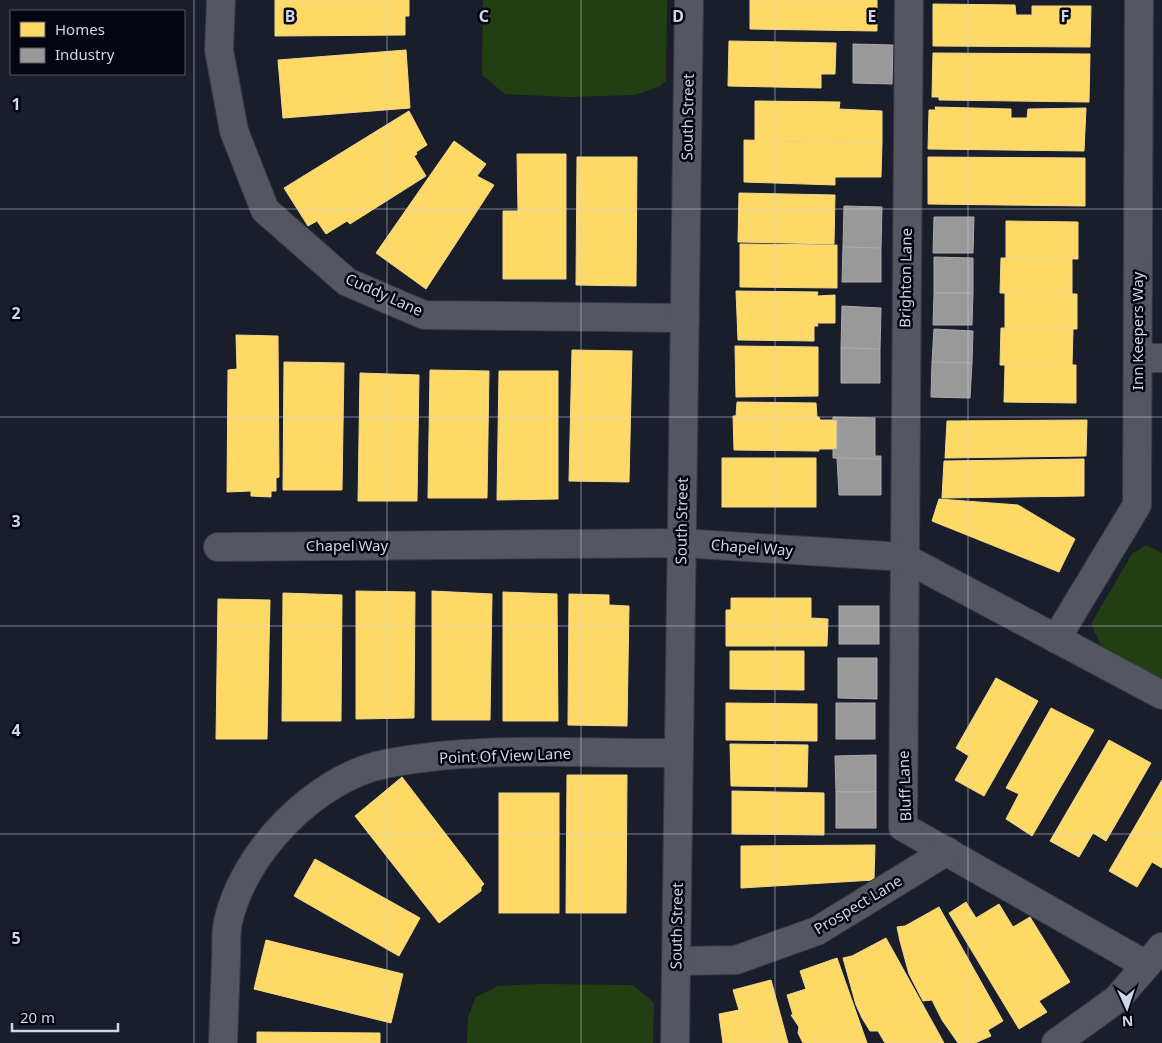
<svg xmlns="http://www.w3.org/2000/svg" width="1162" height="1043" viewBox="0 0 1162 1043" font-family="'Noto Sans',sans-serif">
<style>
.green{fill:#223f14}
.homes{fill:#ffd966;stroke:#f1d88c}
.industry{fill:#999;stroke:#aaabb0}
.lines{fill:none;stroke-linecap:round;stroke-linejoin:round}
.minor-casing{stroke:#373a44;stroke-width:30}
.minor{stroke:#545760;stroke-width:28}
.grid{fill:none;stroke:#d0d5e6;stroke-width:1;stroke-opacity:0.55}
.labels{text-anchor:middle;stroke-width:5;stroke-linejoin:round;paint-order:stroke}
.street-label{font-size:15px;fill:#d0d5e6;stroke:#04060f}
.grid-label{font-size:16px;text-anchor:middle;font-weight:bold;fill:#d0d5e6;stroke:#04060f;stroke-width:5;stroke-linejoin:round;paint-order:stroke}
</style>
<rect width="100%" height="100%" fill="#1a1e2a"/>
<!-- green -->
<g class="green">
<path d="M483,0H667L666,81L660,86L635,95L569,97L505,94L482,75Z"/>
<path d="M1146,545L1162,553V684L1104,652L1091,624L1132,554Z"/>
<path d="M538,984L633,985L654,1003L653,1043H467L468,1017L476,997L498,986Z"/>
</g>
<!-- homes -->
<g class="homes">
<path d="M275,0H409V16H405V35L275,36Z"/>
<path d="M750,0H877V31L750,29Z"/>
<path d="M933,4L1015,5L1016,15H1032V6H1091L1090,47L933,46Z"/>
<path d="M729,41L836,43L835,74H821V88L728,86Z"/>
<path d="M406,50L410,108L283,118L278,60Z"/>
<path d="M933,53L1090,54L1089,102L939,100V97H932Z"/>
<path d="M755,101L840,102L839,109L882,111V143L755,140Z"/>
<path d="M935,107L1011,109V118H1027L1028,109L1086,108L1084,151L928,149L929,110H936Z"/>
<path d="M409,111L427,145L416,152L417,154L414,156L426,176L350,224L347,221L326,234L317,221L308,226L284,188Z"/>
<path d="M744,140L882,143L881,177H835V185L744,182Z"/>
<path d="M454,141L486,164L477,176L494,185L426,289L376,253Z"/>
<path d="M517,154H566V279H503V211H518Z"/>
<path d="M577,157H637L636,286L576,285Z"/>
<path d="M928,157L1085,158V206L928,204Z"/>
<path d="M739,193L835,195L834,244L738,242Z"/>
<path d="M1006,221L1078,222V259L1006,258Z"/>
<path d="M740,244L837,245V288L740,287Z"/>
<path d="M1001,258H1072V294L1000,293Z"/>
<path d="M736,291L818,292L817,296L835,295V323H817L818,326H814V341L738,340Z"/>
<path d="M1005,293L1077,294V329L1005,328Z"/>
<path d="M1001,328L1073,329L1072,366L1000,365Z"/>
<path d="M236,335L278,336L279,477L276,478V491H271V497L251,496V491L227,492L228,370L237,369Z"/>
<path d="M735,346L818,347V396L736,397Z"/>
<path d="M572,350L632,351L629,482L569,481Z"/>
<path d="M284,362L344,363L342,490H283Z"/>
<path d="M1005,365H1076V403L1004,402Z"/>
<path d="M430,370L489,371L487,498H428Z"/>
<path d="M499,371H558V499L497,500Z"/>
<path d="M360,373L419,375L417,501H358Z"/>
<path d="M737,402L816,403L817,417H819L820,420H837V449H819V451L734,450L733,416H736Z"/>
<path d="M1087,420L1086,456L945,458L947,421Z"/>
<rect x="722" y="458" width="94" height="49"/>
<path d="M1084,459V496L942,498L944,461Z"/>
<path d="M939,499L1018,505L1075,539L1059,572L932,521Z"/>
<path d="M356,591L415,592L414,718L356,719Z"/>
<path d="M432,591L492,594L490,720H432Z"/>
<path d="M503,592L557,594L558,721H503Z"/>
<path d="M283,593L342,595L341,721H282Z"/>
<path d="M569,594L609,595V605L629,606L627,726L568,725Z"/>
<path d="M731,598H811V618L828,619L827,646H726V610H731Z"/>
<path d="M218,599L270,600L267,739H216Z"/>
<path d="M730,651H804V690L730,689Z"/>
<path d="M996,678L1038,701L984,796L955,780L969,756L956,748Z"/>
<path d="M726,703L817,704V741L726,740Z"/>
<path d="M1051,708L1094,730L1032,836L1006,819L1019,794L1006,788Z"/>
<path d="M1109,740L1151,763L1106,841L1093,833L1079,857L1050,841Z"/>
<path d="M730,744L808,745L807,787L731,786Z"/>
<path d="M567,775H627L626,913H566Z"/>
<path d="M402,777L484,884L481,887V891L439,923L355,816Z"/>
<path d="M1162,780V868L1152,862L1137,887L1109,871Z"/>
<path d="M732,791L824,793V835L732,834Z"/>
<rect x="499" y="793" width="60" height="120"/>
<path d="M875,845L874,880L741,888V846Z"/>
<path d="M315,859L420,918L399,956L294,896Z"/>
<path d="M966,902L976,918L999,904L1013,927L1030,917L1070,982L1039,1001L1047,1012L1019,1029L949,913Z"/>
<path d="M939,907L1003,1021L988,1030L991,1036L975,1043H958L942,1020L932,1000L923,1001L909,974L900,941L897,927L905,926Z"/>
<path d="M886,938L944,1043H885L878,1031H870L862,1018L856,1005L843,958L852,956Z"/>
<path d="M266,940L403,974L391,1023L254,989Z"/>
<path d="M837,958L867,1043H803L798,1033L799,1027L791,1015H793L787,995L806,989L800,971Z"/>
<path d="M771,980L788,1043H723L719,1014L739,1010L733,990Z"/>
<path d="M257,1032L380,1033V1043H257Z"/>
</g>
<!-- industry -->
<g class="industry">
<path d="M853,44L893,45L892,84L853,83Z"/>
<path d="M844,206L882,207L881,248L843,247Z"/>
<path d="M934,217H974L973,253H933Z"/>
<path d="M843,247L881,248V282H842Z"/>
<path d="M934,257L973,258V293H934Z"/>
<path d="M934,293H973L972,325H933Z"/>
<path d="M842,306L881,308L880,349L841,348Z"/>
<path d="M934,329L973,331L972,363L932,362Z"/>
<path d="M841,348L880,349V383H841Z"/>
<path d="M932,362L972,363L970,398L931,397Z"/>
<path d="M833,417L875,418V456H881V459L833,458V449H837V420H833Z"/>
<path d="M837,458L881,459V495H839Z"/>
<rect x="839" y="606" width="40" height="38"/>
<path d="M838,658H877V699L838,698Z"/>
<rect x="836" y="703" width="39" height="36"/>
<path d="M876,755V792H836L835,756Z"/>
<rect x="836" y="792" width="40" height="36"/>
</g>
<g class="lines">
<defs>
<g id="minor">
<path d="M221,0L219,50L234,131L265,210L347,282L424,315L685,318"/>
<path d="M909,0L903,827L1146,965"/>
<path d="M1138,358H1162"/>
<path d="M218,547L682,543L903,557L1162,695"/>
<path d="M1056,639L1137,505L1139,0"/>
<path d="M677,961L736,960L817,931L947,851"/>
<path d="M223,1043C224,1015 225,988 226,960C227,948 225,934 228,922C243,853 315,778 385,764C481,745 582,754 679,753"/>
<path d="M675,1043L689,0"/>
<path d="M1056,1043L1117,999L1162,947"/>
</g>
</defs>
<!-- minor casing -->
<use href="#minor" class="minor-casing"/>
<!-- minor -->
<use href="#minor" class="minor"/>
</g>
<!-- grid -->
<path class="grid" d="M194,0V1043M387,0V1043M581,0V1043M775,0V1043M968,0V1043M0,209H1162M0,417H1162M0,626H1162M0,834H1162"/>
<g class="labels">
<!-- street labels -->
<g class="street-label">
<text transform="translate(688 117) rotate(-89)" y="5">South Street</text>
<text transform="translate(906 278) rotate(-89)" y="5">Brighton Lane</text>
<text transform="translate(384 295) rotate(24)" y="5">Cuddy Lane</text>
<text transform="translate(1138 331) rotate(-90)" y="5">Inn Keepers Way</text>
<text transform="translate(682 521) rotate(-89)" y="5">South Street</text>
<text x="347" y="551">Chapel Way</text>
<text transform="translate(752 548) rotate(4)" y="5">Chapel Way</text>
<text transform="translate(505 756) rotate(-2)" y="5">Point Of View Lane</text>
<text transform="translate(905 786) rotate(-92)" y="5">Bluff Lane</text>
<text transform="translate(858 905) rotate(-31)" y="5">Prospect Lane</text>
<text transform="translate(677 926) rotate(-89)" y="5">South Street</text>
</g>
</g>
<g class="grid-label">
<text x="290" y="22">B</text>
<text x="484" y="22">C</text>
<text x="678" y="22">D</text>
<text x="872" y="22">E</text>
<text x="1065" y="22">F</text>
<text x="16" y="110">1</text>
<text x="16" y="319">2</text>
<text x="16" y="527">3</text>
<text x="16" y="736">4</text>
<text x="16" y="944">5</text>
</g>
<!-- legend -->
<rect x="10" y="10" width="175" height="65" fill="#04060f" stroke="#565965"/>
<rect x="20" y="22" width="25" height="15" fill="#ffd966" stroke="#565965"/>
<text x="55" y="35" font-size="15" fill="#d0d5e6">Homes</text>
<rect x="20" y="48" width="25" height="15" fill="#999999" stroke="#565965"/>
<text x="55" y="60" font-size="15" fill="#d0d5e6">Industry</text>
<!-- north arrow -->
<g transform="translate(1127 1008) rotate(177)" stroke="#04060f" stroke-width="4" paint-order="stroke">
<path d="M0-4L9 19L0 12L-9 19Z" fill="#d0d5e6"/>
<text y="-8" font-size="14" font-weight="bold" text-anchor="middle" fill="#d0d5e6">N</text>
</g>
<!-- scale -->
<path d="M12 1023v8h106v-8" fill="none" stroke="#d0d5e6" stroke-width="2.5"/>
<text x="20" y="1023" font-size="15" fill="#d0d5e6" stroke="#04060f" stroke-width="4" paint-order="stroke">20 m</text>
</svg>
